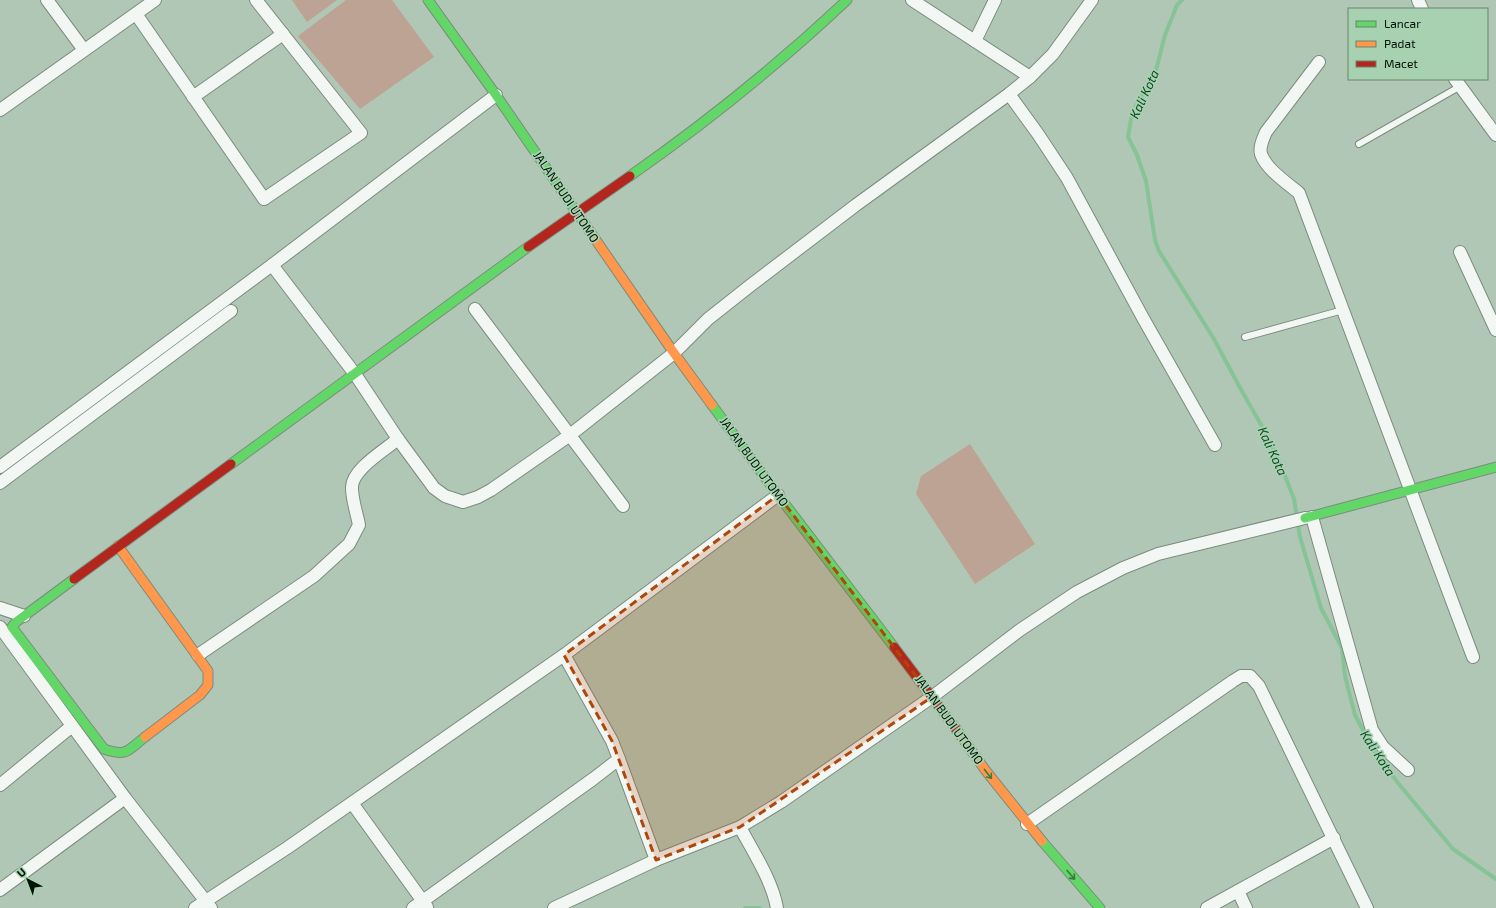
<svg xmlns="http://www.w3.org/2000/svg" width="1496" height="908" viewBox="0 0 1496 908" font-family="'Exo 2',sans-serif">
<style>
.green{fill:#bda394}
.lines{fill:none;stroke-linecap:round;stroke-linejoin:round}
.stream{stroke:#86c396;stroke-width:4}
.lane-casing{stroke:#7b8c7f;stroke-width:8}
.street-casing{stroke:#7b8c7f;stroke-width:14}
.fast-casing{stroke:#7b8c7f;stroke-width:11}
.slow-casing{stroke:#7b8c7f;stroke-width:11}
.jam-casing{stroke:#7b8c7f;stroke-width:11}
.lane{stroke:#f3f7f4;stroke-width:6}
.street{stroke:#f3f7f4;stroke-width:12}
.fast{stroke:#63d668;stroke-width:9}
.slow{stroke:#ff974d;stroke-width:9}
.jam{stroke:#b3261e;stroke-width:9}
.oneway{stroke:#387e3c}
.marked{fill:#af470b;fill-opacity:0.2;stroke:#af470b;stroke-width:3;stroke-dasharray:8 5;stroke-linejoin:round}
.labels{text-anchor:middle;stroke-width:3.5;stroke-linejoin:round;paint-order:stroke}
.street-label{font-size:12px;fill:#041207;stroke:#a7d1b1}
.water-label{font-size:13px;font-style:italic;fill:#0e4824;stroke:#a7d1b1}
</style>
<rect width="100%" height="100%" fill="#b1c7b6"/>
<!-- green -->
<g class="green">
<path d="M292,0H337L307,22Z"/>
<path d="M346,0H392L434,57L360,109L298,36Z"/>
<path d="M970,444L1035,544L975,584L916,494L921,476Z"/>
</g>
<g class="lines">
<!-- stream -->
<g class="stream">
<path d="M1182,0L1177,5L1165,35L1155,74L1132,113L1128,137L1137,155L1146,181L1155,240L1159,251L1214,339L1239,386L1268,437L1282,468L1294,499L1300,537L1321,608L1342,648L1345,676L1355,715L1373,749L1398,783L1453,849L1496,879"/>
<path d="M745,908H760"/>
</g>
<defs>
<g id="lane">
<path d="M1359,144L1459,87"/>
<path d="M1245,337L1343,310"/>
</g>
<g id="street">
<path d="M47,0L84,50"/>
<path d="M912,0L1030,77"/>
<path d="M1418,0L1422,9"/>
<path d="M136,14L264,199L361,133L256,0"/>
<path d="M975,41L995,0"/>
<path d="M1319,62L1266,132C1263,139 1259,147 1261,154C1266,169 1287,183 1299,193L1473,657"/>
<path d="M1455,79L1496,135"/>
<path d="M1009,94L1038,134L1067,178L1143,318L1215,445"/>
<path d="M193,97L283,34"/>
<path d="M0,110L155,0"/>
<path d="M1460,252L1496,330"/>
<path d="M272,265L355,374L398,439L434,488L445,496L463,502L478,497L491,490L570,435L674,353L708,319L751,285L856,205L1009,94L1030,77L1053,54L1092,0"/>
<path d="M475,309L623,506"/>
<path d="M0,467L272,265L496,95"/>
<path d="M0,483L231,311"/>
<path d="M1312,517L1372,730L1383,747L1408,770"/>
<path d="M0,608L24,616"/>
<path d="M0,627L125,798L211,908"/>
<path d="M198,655L314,576L349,544L359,525C357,514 352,500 352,488C351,470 385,450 398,439"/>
<path d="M619,759L656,860"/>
<path d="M0,785L72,726"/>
<path d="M352,803L427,907"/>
<path d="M1027,824L1233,681L1241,676H1250L1259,686L1367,908"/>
<path d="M740,827C753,852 772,880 777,908"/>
<path d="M0,890L125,798"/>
<path d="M1238,891L1246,908"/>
<path d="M195,908L287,848L564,655L778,495"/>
<path d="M413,908L593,779L619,759L612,741L564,655"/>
<path d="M554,908L656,860L740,827L781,802L932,697L1020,630L1077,592L1123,568L1158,554L1305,518"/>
<path d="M1207,908L1334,838"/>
</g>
<g id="fast">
<path d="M428,0L496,95L584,223"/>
<path d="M630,176C707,122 779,64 847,0"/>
<path d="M712,405L778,495L894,647"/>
<path d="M231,464L528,247"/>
<path d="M1305,518L1496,467"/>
<path d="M74,579L16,622L12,627L104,749C127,757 127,751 145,737"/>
<path d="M1042,841L1100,908"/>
</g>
<g id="slow">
<path d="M584,223L674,353L712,405"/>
<path d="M118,546L208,671V685L200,695L145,737"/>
<path d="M956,729L986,771L1042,841"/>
</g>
<g id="jam">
<path d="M528,247L630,176"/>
<path d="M74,579L231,464"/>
<path d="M894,647L956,729"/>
</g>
</defs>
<!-- lane casing -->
<use href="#lane" class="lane-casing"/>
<!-- street casing -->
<use href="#street" class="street-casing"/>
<!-- fast casing -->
<use href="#fast" class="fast-casing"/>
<!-- slow casing -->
<use href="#slow" class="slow-casing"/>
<!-- jam casing -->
<use href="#jam" class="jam-casing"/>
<!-- lane -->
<use href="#lane" class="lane"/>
<!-- street -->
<use href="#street" class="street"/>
<!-- fast -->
<use href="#fast" class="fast"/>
<!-- slow -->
<use href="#slow" class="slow"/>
<!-- jam -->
<use href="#jam" class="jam"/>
</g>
<!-- one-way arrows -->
<defs><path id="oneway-shaft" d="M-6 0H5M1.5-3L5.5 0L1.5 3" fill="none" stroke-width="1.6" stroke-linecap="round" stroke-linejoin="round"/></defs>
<g class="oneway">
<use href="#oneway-shaft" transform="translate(988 774) rotate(52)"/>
<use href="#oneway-shaft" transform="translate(1071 875) rotate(49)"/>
</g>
<!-- marked area -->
<path class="marked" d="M778,495L932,697L740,827L656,860L612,741L564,655Z"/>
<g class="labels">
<!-- street labels -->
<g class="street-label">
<text transform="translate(566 197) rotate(56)" y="4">JALAN BUDI UTOMO</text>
<text transform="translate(754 462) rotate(54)" y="4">JALAN BUDI UTOMO</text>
<text transform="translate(949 720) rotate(54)" y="4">JALAN BUDI UTOMO</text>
</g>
<!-- water labels -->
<g class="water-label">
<text transform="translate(1144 94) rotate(-65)" y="5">Kali Kota</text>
<text transform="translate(1273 451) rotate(65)" y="5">Kali Kota</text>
<text transform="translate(1378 753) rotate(57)" y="5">Kali Kota</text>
</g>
</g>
<!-- legend -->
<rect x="1348" y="8" width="140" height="72" fill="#a7d1b1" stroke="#66856d"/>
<rect x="1356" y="21" width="20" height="6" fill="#63d668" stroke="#66856d"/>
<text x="1384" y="28" font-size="12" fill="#041207">Lancar</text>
<rect x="1356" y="41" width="20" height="6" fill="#ff974d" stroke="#66856d"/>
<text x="1384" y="48" font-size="12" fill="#041207">Padat</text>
<rect x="1356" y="61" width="20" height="6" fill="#b3261e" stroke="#66856d"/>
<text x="1384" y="68" font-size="12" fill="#041207">Macet</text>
<!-- north arrow -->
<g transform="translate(28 880) rotate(318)" stroke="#a7d1b1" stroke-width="3" paint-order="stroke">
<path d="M0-3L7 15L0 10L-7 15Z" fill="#041207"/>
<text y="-6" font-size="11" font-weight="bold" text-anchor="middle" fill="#041207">U</text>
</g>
</svg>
